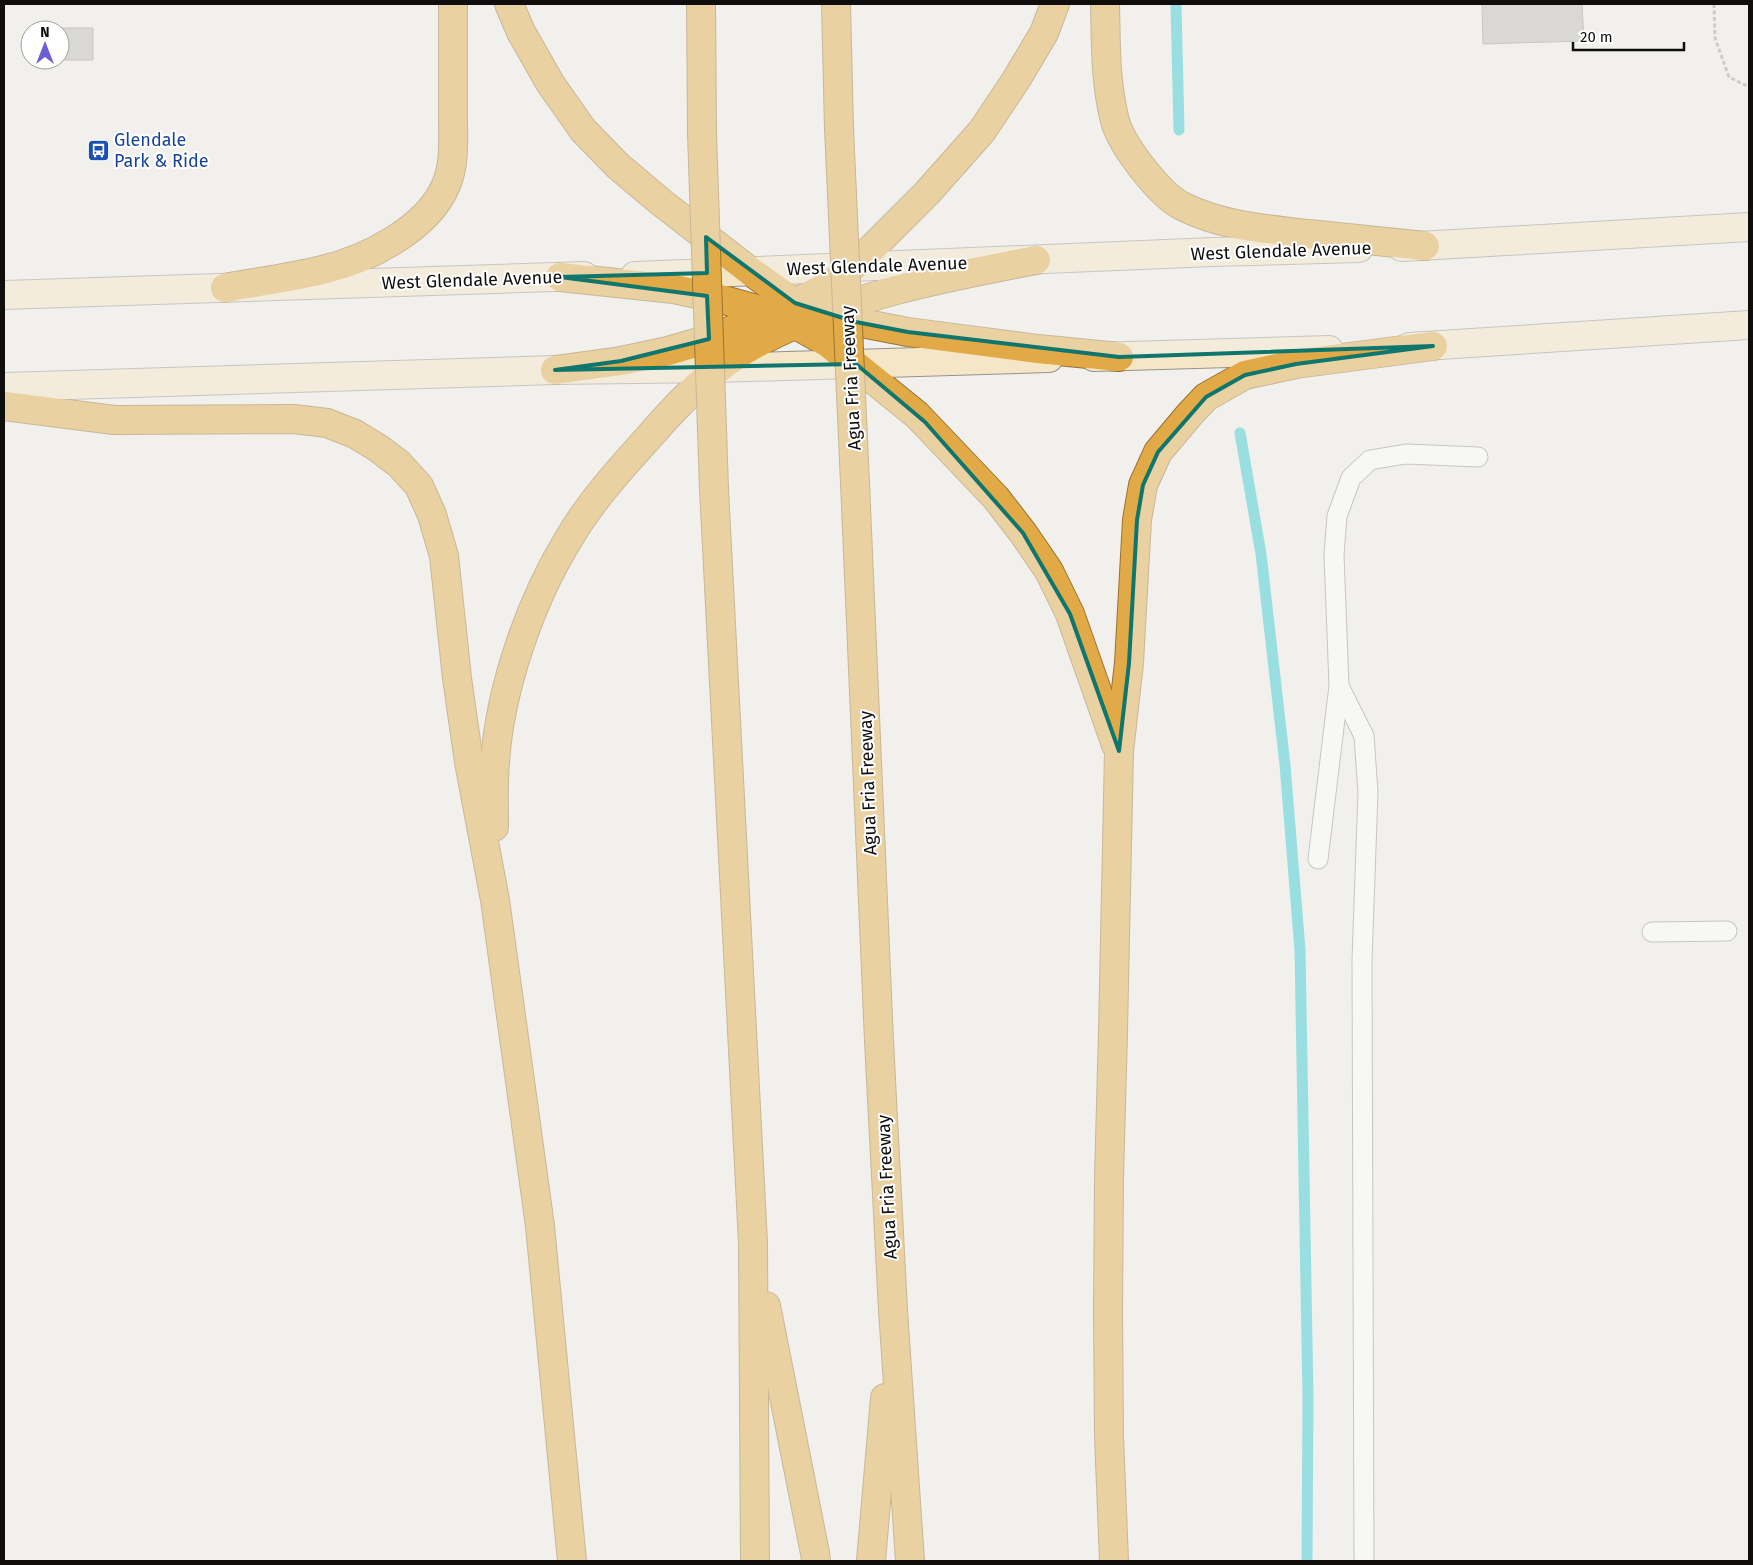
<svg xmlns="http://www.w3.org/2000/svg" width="1753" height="1565" viewBox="0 0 1753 1565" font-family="'Fira Sans',sans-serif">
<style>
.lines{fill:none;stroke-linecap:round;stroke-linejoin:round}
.stream{stroke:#2fcad4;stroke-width:11}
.building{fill:#bcbab7;stroke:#959491}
.lane-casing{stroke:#93928f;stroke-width:21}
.secondary-casing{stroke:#93928f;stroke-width:30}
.highway-casing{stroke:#987332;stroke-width:30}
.path{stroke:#a2a19f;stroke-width:3;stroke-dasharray:4 2.5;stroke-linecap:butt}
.lane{stroke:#fff;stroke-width:19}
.secondary{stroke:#f6e6c8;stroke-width:28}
.highway{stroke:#e1aa46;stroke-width:28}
.highway-bridge-casing{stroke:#987332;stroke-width:30;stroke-linecap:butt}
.highway-bridge{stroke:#e1aa46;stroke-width:28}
.marked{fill:none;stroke:#0f766e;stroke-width:4;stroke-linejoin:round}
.labels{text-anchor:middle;stroke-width:4;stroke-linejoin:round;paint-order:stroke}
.transit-label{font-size:18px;fill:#164399;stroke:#fff;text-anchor:start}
.street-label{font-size:18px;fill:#0f0e0d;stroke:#fff}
</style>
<rect width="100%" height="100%" fill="#f1f0ed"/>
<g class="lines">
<!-- stream -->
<g class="stream">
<path d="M1176,4L1179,130"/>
<path d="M1240,433L1261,554L1285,765L1300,950L1308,1398L1307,1561"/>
</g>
</g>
<!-- building -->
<g class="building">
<path d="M1482,4H1582L1584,41L1483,44Z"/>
<path d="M28,28H93V60H60V30H30V60H28Z"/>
</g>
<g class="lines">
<defs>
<g id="lane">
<path d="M1339,686L1364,736L1368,792L1362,960L1364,1561"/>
<path d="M1318,859L1339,686L1334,555L1337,516L1351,478L1370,460L1406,454L1478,457"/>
<path d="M1652,932L1727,931"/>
</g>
<g id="secondary">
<path d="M1402,247L1749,227"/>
<path d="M635,276L1213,252L1359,248"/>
<path d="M4,295L584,276"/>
<path d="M1409,347L1749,325"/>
<path d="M1094,357L1329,350"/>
<path d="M4,387L555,370L717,368L1049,358"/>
</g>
<g id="highway">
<path d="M509,4L521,32L550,83L583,130L618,166L662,203L750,271L795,303L821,313L856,322L908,332L1038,349L1119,357"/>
<path d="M701,4L702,133"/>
<path d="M836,4L839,128"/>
<path d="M1105,4C1106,43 1105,83 1115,121C1122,146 1160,195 1182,206C1221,226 1266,229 1308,234C1347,238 1386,242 1425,246"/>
<path d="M560,277L674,289L724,300L771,313L796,325L828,343L917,415L996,498L1023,533L1049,571L1070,614L1116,745"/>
<path d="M225,288C257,282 290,278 322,270C366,260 428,229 446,185C455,165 453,139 453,118C453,80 453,42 453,4"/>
<path d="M555,370L621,361L668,351L713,338L795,303L829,285L854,266L927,193L982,131L1016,80L1044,33L1055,4"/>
<path d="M4,406L114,420L294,419L327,423L355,434L378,448L399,464L419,486L432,515L444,556L457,678L469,762L495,900L540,1226L572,1561"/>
<path d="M855,483L879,1041L893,1310L910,1561"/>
<path d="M714,489L753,1243L755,1561"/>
<path d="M494,827C494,806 493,783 495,762C500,689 530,602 568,540C590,502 620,469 649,437C682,399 715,365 761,341C847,296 941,278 1036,260"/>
<path d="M766,1306L815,1553L816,1561"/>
<path d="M871,1561L885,1398"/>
<path d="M1114,1561L1109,1436L1108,1311L1109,1178L1113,1032L1119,751L1129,663L1137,520L1143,485L1158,452L1190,414L1206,397L1245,375L1296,364L1433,346"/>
</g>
</defs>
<!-- lane casing -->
<use href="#lane" class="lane-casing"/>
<!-- secondary casing -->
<use href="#secondary" class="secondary-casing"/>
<!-- highway casing -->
<use href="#highway" class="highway-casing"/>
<!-- path -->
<path class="path" d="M1714,4L1715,38L1729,77L1749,87"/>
<!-- lane -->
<use href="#lane" class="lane"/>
<!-- secondary -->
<use href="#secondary" class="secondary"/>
<!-- highway -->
<use href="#highway" class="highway"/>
<defs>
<g id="highway-bridge">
<path d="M839,128L855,483"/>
<path d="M702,133L714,489"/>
</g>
</defs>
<!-- highway-bridge casing -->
<use href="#highway-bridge" class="highway-bridge-casing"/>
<!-- highway-bridge -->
<use href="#highway-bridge" class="highway-bridge"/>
</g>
<!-- marked area -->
<path d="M0 0H1753V1565H0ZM706,237L795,303L856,322L908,332L1119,357L1433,346L1296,364L1245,375L1206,397L1158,452L1143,485L1137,520L1129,663L1119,751L1070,614L1023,533L925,422L856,364L555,370L621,361L709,339L707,296L560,277L707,273Z" fill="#f1f0ed" fill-opacity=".55" fill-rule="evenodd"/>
<path class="marked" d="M706,237L795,303L856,322L908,332L1119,357L1433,346L1296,364L1245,375L1206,397L1158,452L1143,485L1137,520L1129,663L1119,751L1070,614L1023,533L925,422L856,364L555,370L621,361L709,339L707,296L560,277L707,273Z"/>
<!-- icons -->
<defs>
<symbol id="bus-square" viewBox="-11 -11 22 22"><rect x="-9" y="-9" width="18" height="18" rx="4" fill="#1a4fb4" stroke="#fff"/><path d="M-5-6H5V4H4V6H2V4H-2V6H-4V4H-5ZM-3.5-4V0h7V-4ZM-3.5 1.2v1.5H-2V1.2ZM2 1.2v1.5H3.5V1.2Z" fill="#fff"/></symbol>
</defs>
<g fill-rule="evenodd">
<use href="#bus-square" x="86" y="138" width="25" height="25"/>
</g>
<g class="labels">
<!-- transit labels -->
<g class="transit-label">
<text x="114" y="146">Glendale<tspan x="114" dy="21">Park &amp; Ride</tspan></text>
</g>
<!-- street labels -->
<g class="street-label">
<text transform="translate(1281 251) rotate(-2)" y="6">West Glendale Avenue</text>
<text transform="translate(877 266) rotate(-2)" y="6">West Glendale Avenue</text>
<text transform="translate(472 280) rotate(-2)" y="6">West Glendale Avenue</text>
<text transform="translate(851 378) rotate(-93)" y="6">Agua Fria Freeway</text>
<text transform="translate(868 783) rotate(-92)" y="6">Agua Fria Freeway</text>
<text transform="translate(887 1187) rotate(-93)" y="6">Agua Fria Freeway</text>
</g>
</g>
<!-- border -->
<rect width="1753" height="1565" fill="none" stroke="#0f0e0d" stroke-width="10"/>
<!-- north arrow -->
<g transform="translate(45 45)"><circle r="24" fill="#ffffff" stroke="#9f9f9e"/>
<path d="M0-4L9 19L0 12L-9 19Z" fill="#6b5dd6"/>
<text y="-8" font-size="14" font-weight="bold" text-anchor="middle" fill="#0f0e0d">N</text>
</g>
<!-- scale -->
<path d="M1573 42v8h111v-8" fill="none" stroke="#0f0e0d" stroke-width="2.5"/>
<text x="1580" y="42" font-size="15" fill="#0f0e0d" stroke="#ffffff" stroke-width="4" paint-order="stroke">20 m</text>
</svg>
